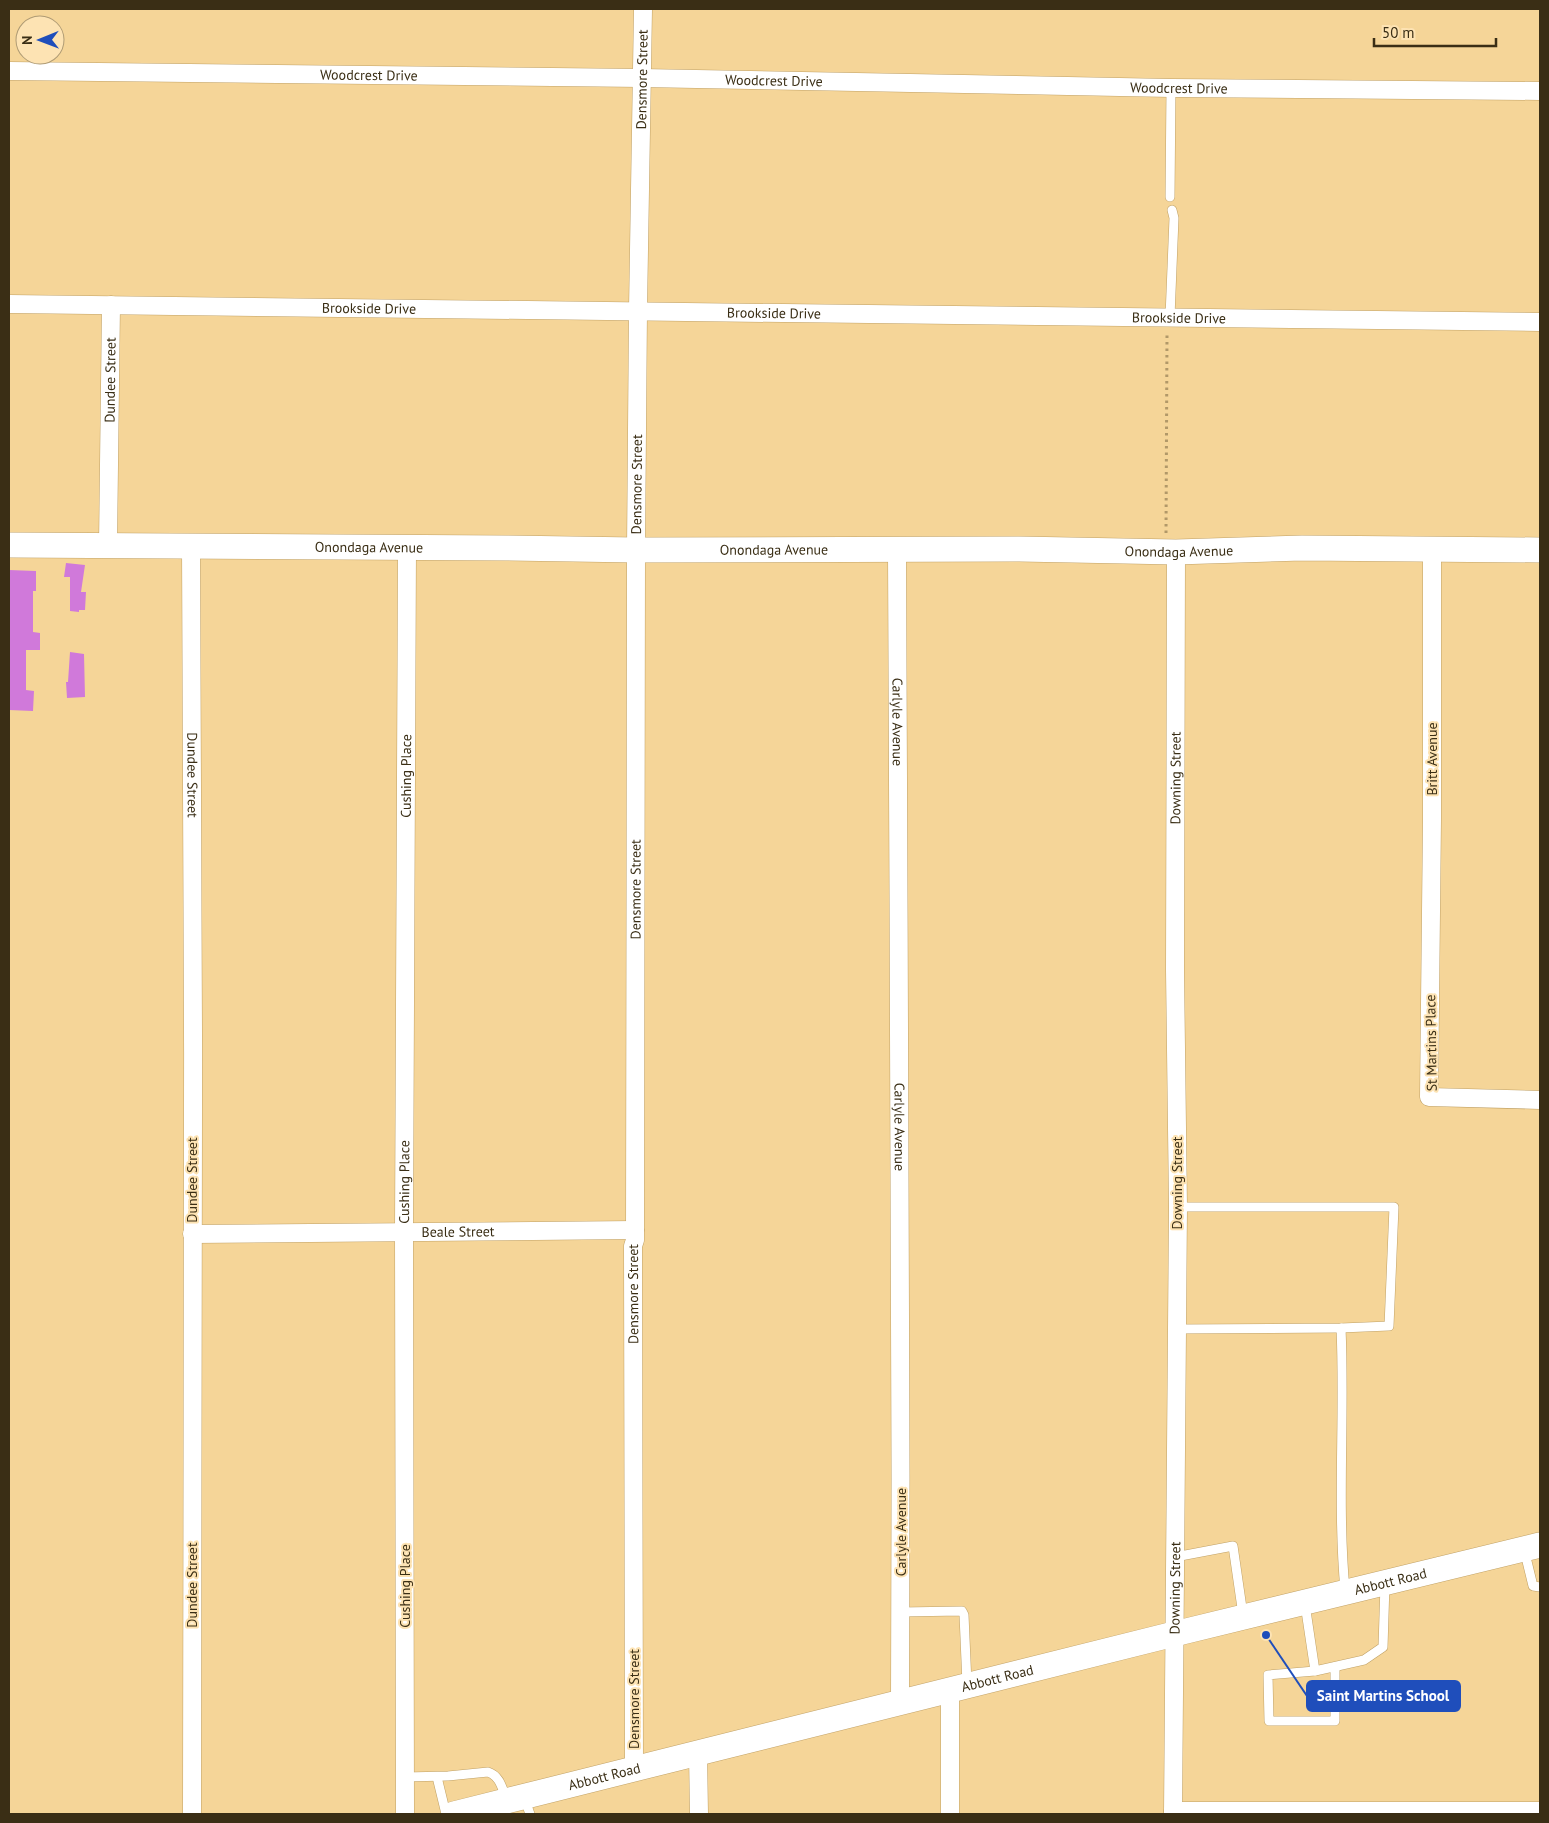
<svg xmlns="http://www.w3.org/2000/svg" width="1549" height="1823" viewBox="0 0 1549 1823" font-family="'PT Sans',sans-serif">
<style>
.building{fill:#d079da}
.lines{fill:none;stroke-linecap:round;stroke-linejoin:round}
.lane-casing{stroke:#c0a165;stroke-width:10}
.street-casing{stroke:#c0a165;stroke-width:19}
.secondary-casing{stroke:#c0a165;stroke-width:26}
.path{stroke:#b19868;stroke-width:3;stroke-dasharray:2.5 4;stroke-linecap:butt}
.lane{stroke:#fff;stroke-width:9}
.street{stroke:#fff;stroke-width:18}
.secondary{stroke:#fff;stroke-width:25}
.labels{text-anchor:middle;stroke-width:4;stroke-linejoin:round;paint-order:stroke}
.street-label{font-size:14px;fill:#3a2e15;stroke:#fde3b3}
.leader{fill:none;stroke:#1f4ebb;stroke-width:2}
.callout-dot{fill:#1f4ebb;stroke:#fde3b3;stroke-width:2}
.callout{fill:#1f4ebb;stroke:#1f4ebb;stroke-width:2}
.callout-label{font-size:15px;text-anchor:middle;font-weight:bold;fill:#fff}
</style>
<rect width="100%" height="100%" fill="#f5d598"/>
<!-- building -->
<g class="building">
<path d="M66,563L85,565L81,592H86L85,610H79V612L70,611V577H64Z"/>
<path d="M9,570L36,571V591H33V632L40,633V650H26V690L34,691L33,711L9,710Z"/>
<path d="M70,652L84,654L85,697L67,698L66,682H68Z"/>
</g>
<g class="lines">
<defs>
<g id="lane">
<path d="M1170,197L1171,88"/>
<path d="M1170,317L1174,218L1172,210"/>
<path d="M1341,1328C1345,1416 1337,1503 1345,1590"/>
<path d="M1177,1329L1341,1328L1389,1326L1394,1207H1178"/>
<path d="M1524,1549L1533,1586L1540,1587"/>
<path d="M1175,1557L1233,1546L1243,1615"/>
<path d="M1305,1604L1315,1671L1364,1660L1383,1647L1385,1584"/>
<path d="M901,1612L962,1611L964,1615L967,1684"/>
<path d="M1315,1671L1268,1675L1269,1721H1335V1667"/>
<path d="M405,1777L448,1776L488,1772C500,1776 502,1788 506,1798"/>
<path d="M437,1777L446,1814"/>
<path d="M524,1797L530,1814"/>
</g>
<g id="street">
<path id="s1" d="M9,71L642,78L1171,88L1540,91"/>
<path id="s2" d="M9,304L1540,322"/>
<path id="s3" d="M108,545L111,305"/>
<path id="s4" d="M191,545C195,968 192,1391 192,1814"/>
<path d="M1432,549V819L1429,1097L1540,1100"/>
<path id="s5" d="M897,551C898,935 902,1319 900,1703"/>
<path id="s6" d="M192,1234L635,1230"/>
<path d="M950,1690V1814"/>
<path d="M698,1753L699,1814"/>
<path id="s7" d="M634,1769L633,1246L635,1240L636,550L638,310L643,9"/>
<path d="M1173,1811H1540"/>
<path id="s8" d="M405,1814L404,1231L407,548"/>
<path id="s9" d="M1173,1814L1178,1207L1175,970L1176,552"/>
</g>
<g id="secondary">
<path id="s10" d="M9,545L506,548L636,550L1019,549L1176,552L1302,548L1540,550"/>
<path id="s11" d="M454,1814L1174,1634L1540,1545"/>
</g>
</defs>
<!-- lane casing -->
<use href="#lane" class="lane-casing"/>
<!-- street casing -->
<use href="#street" class="street-casing"/>
<!-- secondary casing -->
<use href="#secondary" class="secondary-casing"/>
<!-- path -->
<path class="path" d="M1166,533L1167,334"/>
<!-- lane -->
<use href="#lane" class="lane"/>
<!-- street -->
<use href="#street" class="street"/>
<!-- secondary -->
<use href="#secondary" class="secondary"/>
</g>
<g class="labels">
<!-- street labels -->
<g class="street-label">
<text dy="5" stroke="none"><textPath href="#s1" startOffset="360">Woodcrest Drive</textPath></text>
<text dy="5" stroke="none"><textPath href="#s7" startOffset="1690">Densmore Street</textPath></text>
<text dy="5" stroke="none"><textPath href="#s1" startOffset="765">Woodcrest Drive</textPath></text>
<text dy="5" stroke="none"><textPath href="#s1" startOffset="1170">Woodcrest Drive</textPath></text>
<text dy="5" stroke="none"><textPath href="#s2" startOffset="360">Brookside Drive</textPath></text>
<text dy="5" stroke="none"><textPath href="#s2" startOffset="765">Brookside Drive</textPath></text>
<text dy="5" stroke="none"><textPath href="#s2" startOffset="1170">Brookside Drive</textPath></text>
<text dy="5" stroke="none"><textPath href="#s3" startOffset="165">Dundee Street</textPath></text>
<text dy="5" stroke="none"><textPath href="#s7" startOffset="1285">Densmore Street</textPath></text>
<text dy="5" stroke="none"><textPath href="#s10" startOffset="360">Onondaga Avenue</textPath></text>
<text dy="5" stroke="none"><textPath href="#s10" startOffset="765">Onondaga Avenue</textPath></text>
<text dy="5" stroke="none"><textPath href="#s10" startOffset="1170">Onondaga Avenue</textPath></text>
<text dy="5" stroke="none"><textPath href="#s5" startOffset="171">Carlyle Avenue</textPath></text>
<text transform="translate(1432 759) rotate(-90)" y="5">Britt Avenue</text>
<text dy="5" stroke="none"><textPath href="#s4" startOffset="230">Dundee Street</textPath></text>
<text dy="5" stroke="none"><textPath href="#s8" startOffset="1038">Cushing Place</textPath></text>
<text dy="5" stroke="none"><textPath href="#s9" startOffset="1036">Downing Street</textPath></text>
<text dy="5" stroke="none"><textPath href="#s7" startOffset="880">Densmore Street</textPath></text>
<text transform="translate(1431 1043) rotate(-91)" y="5">St Martins Place</text>
<text dy="5" stroke="none"><textPath href="#s5" startOffset="576">Carlyle Avenue</textPath></text>
<text transform="translate(192 1180) rotate(-90)" y="5">Dundee Street</text>
<text dy="5" stroke="none"><textPath href="#s8" startOffset="632">Cushing Place</textPath></text>
<text transform="translate(1177 1183) rotate(-90)" y="5">Downing Street</text>
<text dy="5" stroke="none"><textPath href="#s6" startOffset="266">Beale Street</textPath></text>
<text dy="5" stroke="none"><textPath href="#s7" startOffset="475">Densmore Street</textPath></text>
<text transform="translate(901 1532) rotate(-90)" y="5">Carlyle Avenue</text>
<text dy="5" stroke="none"><textPath href="#s11" startOffset="965">Abbott Road</textPath></text>
<text transform="translate(192 1585) rotate(-90)" y="5">Dundee Street</text>
<text transform="translate(405 1586) rotate(-90)" y="5">Cushing Place</text>
<text dy="5" stroke="none"><textPath href="#s9" startOffset="226">Downing Street</textPath></text>
<text dy="5" stroke="none"><textPath href="#s11" startOffset="560">Abbott Road</textPath></text>
<text transform="translate(634 1699) rotate(-90)" y="5">Densmore Street</text>
<text dy="5" stroke="none"><textPath href="#s11" startOffset="155">Abbott Road</textPath></text>
</g>
</g>
<!-- callouts -->
<path class="leader" d="M1266 1635L1307 1696"/>
<circle class="callout-dot" cx="1266" cy="1635" r="5"/>
<rect class="callout" x="1307" y="1681" width="153" height="30" rx="5"/>
<g class="callout-label">
<text x="1383" y="1701">Saint Martins School</text>
</g>
<!-- border -->
<rect width="1549" height="1823" fill="none" stroke="#3a2e15" stroke-width="20"/>
<!-- north arrow -->
<g transform="translate(40 40) rotate(269)"><circle r="24" fill="#fde3b3" stroke="#af9b74"/>
<path d="M0-4L9 19L0 12L-9 19Z" fill="#1f4ebb"/>
<text y="-8" font-size="14" font-weight="bold" text-anchor="middle" fill="#3a2e15">N</text>
</g>
<!-- scale -->
<path d="M1374 38v8h122v-8" fill="none" stroke="#3a2e15" stroke-width="2.5"/>
<text x="1382" y="38" font-size="15" fill="#3a2e15" stroke="#fde3b3" stroke-width="4" paint-order="stroke">50 m</text>
</svg>
